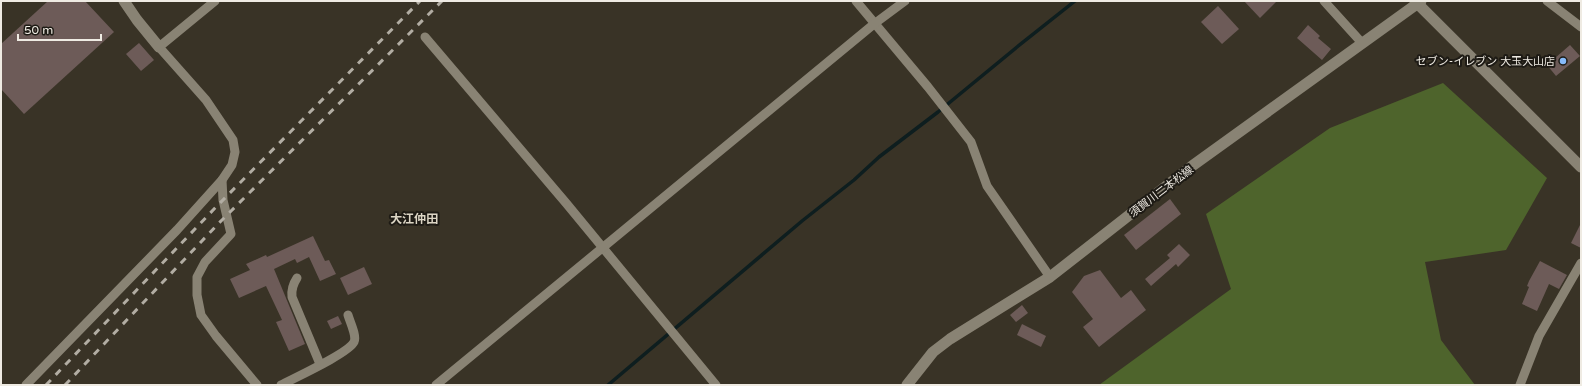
<svg xmlns="http://www.w3.org/2000/svg" width="1582" height="386" viewBox="0 0 1582 386" font-family="'Varela Round','Noto Sans JP',sans-serif">
<style>
.green{fill:#4e642c}
.lines{fill:none;stroke-linecap:round;stroke-linejoin:round}
.stream{stroke:#0e1e1f;stroke-width:3.5}
.building{fill:#6d5b58}
.minor{stroke:#898374;stroke-width:9}
.tertiary{stroke:#898374;stroke-width:11}
.secondary{stroke:#898374;stroke-width:11}
.rail{stroke:#b2ada3;stroke-width:3;stroke-dasharray:7 7;stroke-linecap:butt}
.poi-dot{fill:#86bbfb;stroke:#1e1b15;stroke-width:1.5}
.labels{text-anchor:middle;stroke-width:4;stroke-linejoin:round;paint-order:stroke}
.poi-label{font-size:11px;fill:#efebe3;stroke:#1e1b15;text-anchor:end}
.street-label{font-size:11px;fill:#efebe3;stroke:#1e1b15}
.neighbourhood-label{font-size:12px;font-weight:bold;fill:#dcd5c4;stroke:#1e1b15}
</style>
<rect width="100%" height="100%" fill="#393326"/>
<!-- green -->
<path class="green" d="M1443,83L1547,178L1506,250L1425,262L1441,340L1475,385H1099L1231,289L1206,214L1330,128Z"/>
<g class="lines">
<!-- stream -->
<path class="stream" d="M608,385L802,221L854,180L879,157L938,112L1017,47L1075,1"/>
</g>
<!-- building -->
<g class="building">
<path d="M48,1H85L114,32L24,114L1,89V44Z"/>
<path d="M1244,1H1277L1260,18Z"/>
<path d="M1218,6L1239,29L1222,44L1201,22Z"/>
<path d="M1308,25L1320,36L1318,38L1331,49L1322,60L1297,38Z"/>
<path d="M139,43L154,60L141,71L126,54Z"/>
<path d="M1570,45L1580,56L1556,76L1547,65Z"/>
<path d="M1170,199L1181,214L1136,250L1124,235Z"/>
<path d="M1581,223V248L1571,243Z"/>
<path d="M313,236L325,261L329,260L336,274L320,281L309,257L297,263L295,259L274,269L305,344L289,351L276,322L282,320L266,286L239,298L230,279L250,270L246,264L266,255L267,257Z"/>
<path d="M1179,244L1190,255L1178,267L1176,264L1151,286L1145,279L1170,258L1167,255Z"/>
<path d="M1540,261L1567,275L1559,289L1549,284L1537,311L1522,304L1529,287L1527,286L1529,281Z"/>
<path d="M364,267L372,284L348,295L340,278Z"/>
<path d="M1100,270L1121,298L1131,290L1146,310L1099,347L1083,327L1093,319L1072,292L1084,276Z"/>
<path d="M1022,305L1028,313L1016,322L1010,315Z"/>
<path d="M338,316L342,324L331,329L327,321Z"/>
<path d="M1022,324L1046,336L1041,347L1017,335Z"/>
</g>
<g class="lines">
<!-- minor -->
<g class="minor">
<path d="M856,1L928,87L971,142L987,186L1050,277"/>
<path d="M1324,1L1362,43"/>
<path d="M1547,1L1581,27"/>
<path d="M425,37L566,203L716,385"/>
<path d="M222,180L223,200L231,234L205,262L197,277V295L201,315L216,336L257,385"/>
<path d="M297,278C293,284 291,289 292,297L320,364"/>
<path d="M26,385L177,230L222,180L232,165L235,152L233,140L206,100L159,47L215,1"/>
<path d="M281,385C294,378 349,353 354,342C357,336 350,322 348,315"/>
<path d="M436,385L874,24L905,1"/>
<path d="M1520,385L1539,336L1581,263"/>
</g>
<!-- tertiary -->
<g class="tertiary">
<path d="M124,1L137,20L159,47"/>
<path d="M1415,1L1581,167"/>
</g>
<!-- secondary -->
<path class="secondary" d="M907,385L933,352L950,339L1050,277L1192,166L1421,1"/>
<!-- rail -->
<g class="rail">
<path d="M46,385L216,207L420,1"/>
<path d="M65,385L219,223L442,1"/>
</g>
</g>
<!-- markers -->
<circle class="poi-dot" cx="1563" cy="61" r="4"/>
<g class="labels">
<!-- poi labels -->
<g class="poi-label">
<text x="1555" y="65">セブン-イレブン 大玉大山店</text>
</g>
<!-- street labels -->
<g class="street-label">
<text transform="translate(1161 191) rotate(-37)" y="4">須賀川二本松線</text>
</g>
<!-- neighbourhood labels -->
<g class="neighbourhood-label">
<text x="414" y="223">大江仲田</text>
</g>
</g>
<!-- border -->
<rect width="1582" height="386" fill="none" stroke="#efebe3" stroke-width="4"/>
<!-- scale -->
<path d="M18 34v6h83v-6" fill="none" stroke="#efebe3" stroke-width="2"/>
<text x="24" y="34" font-size="12" fill="#efebe3" stroke="#1e1b15" stroke-width="3" paint-order="stroke">50 m</text>
</svg>
